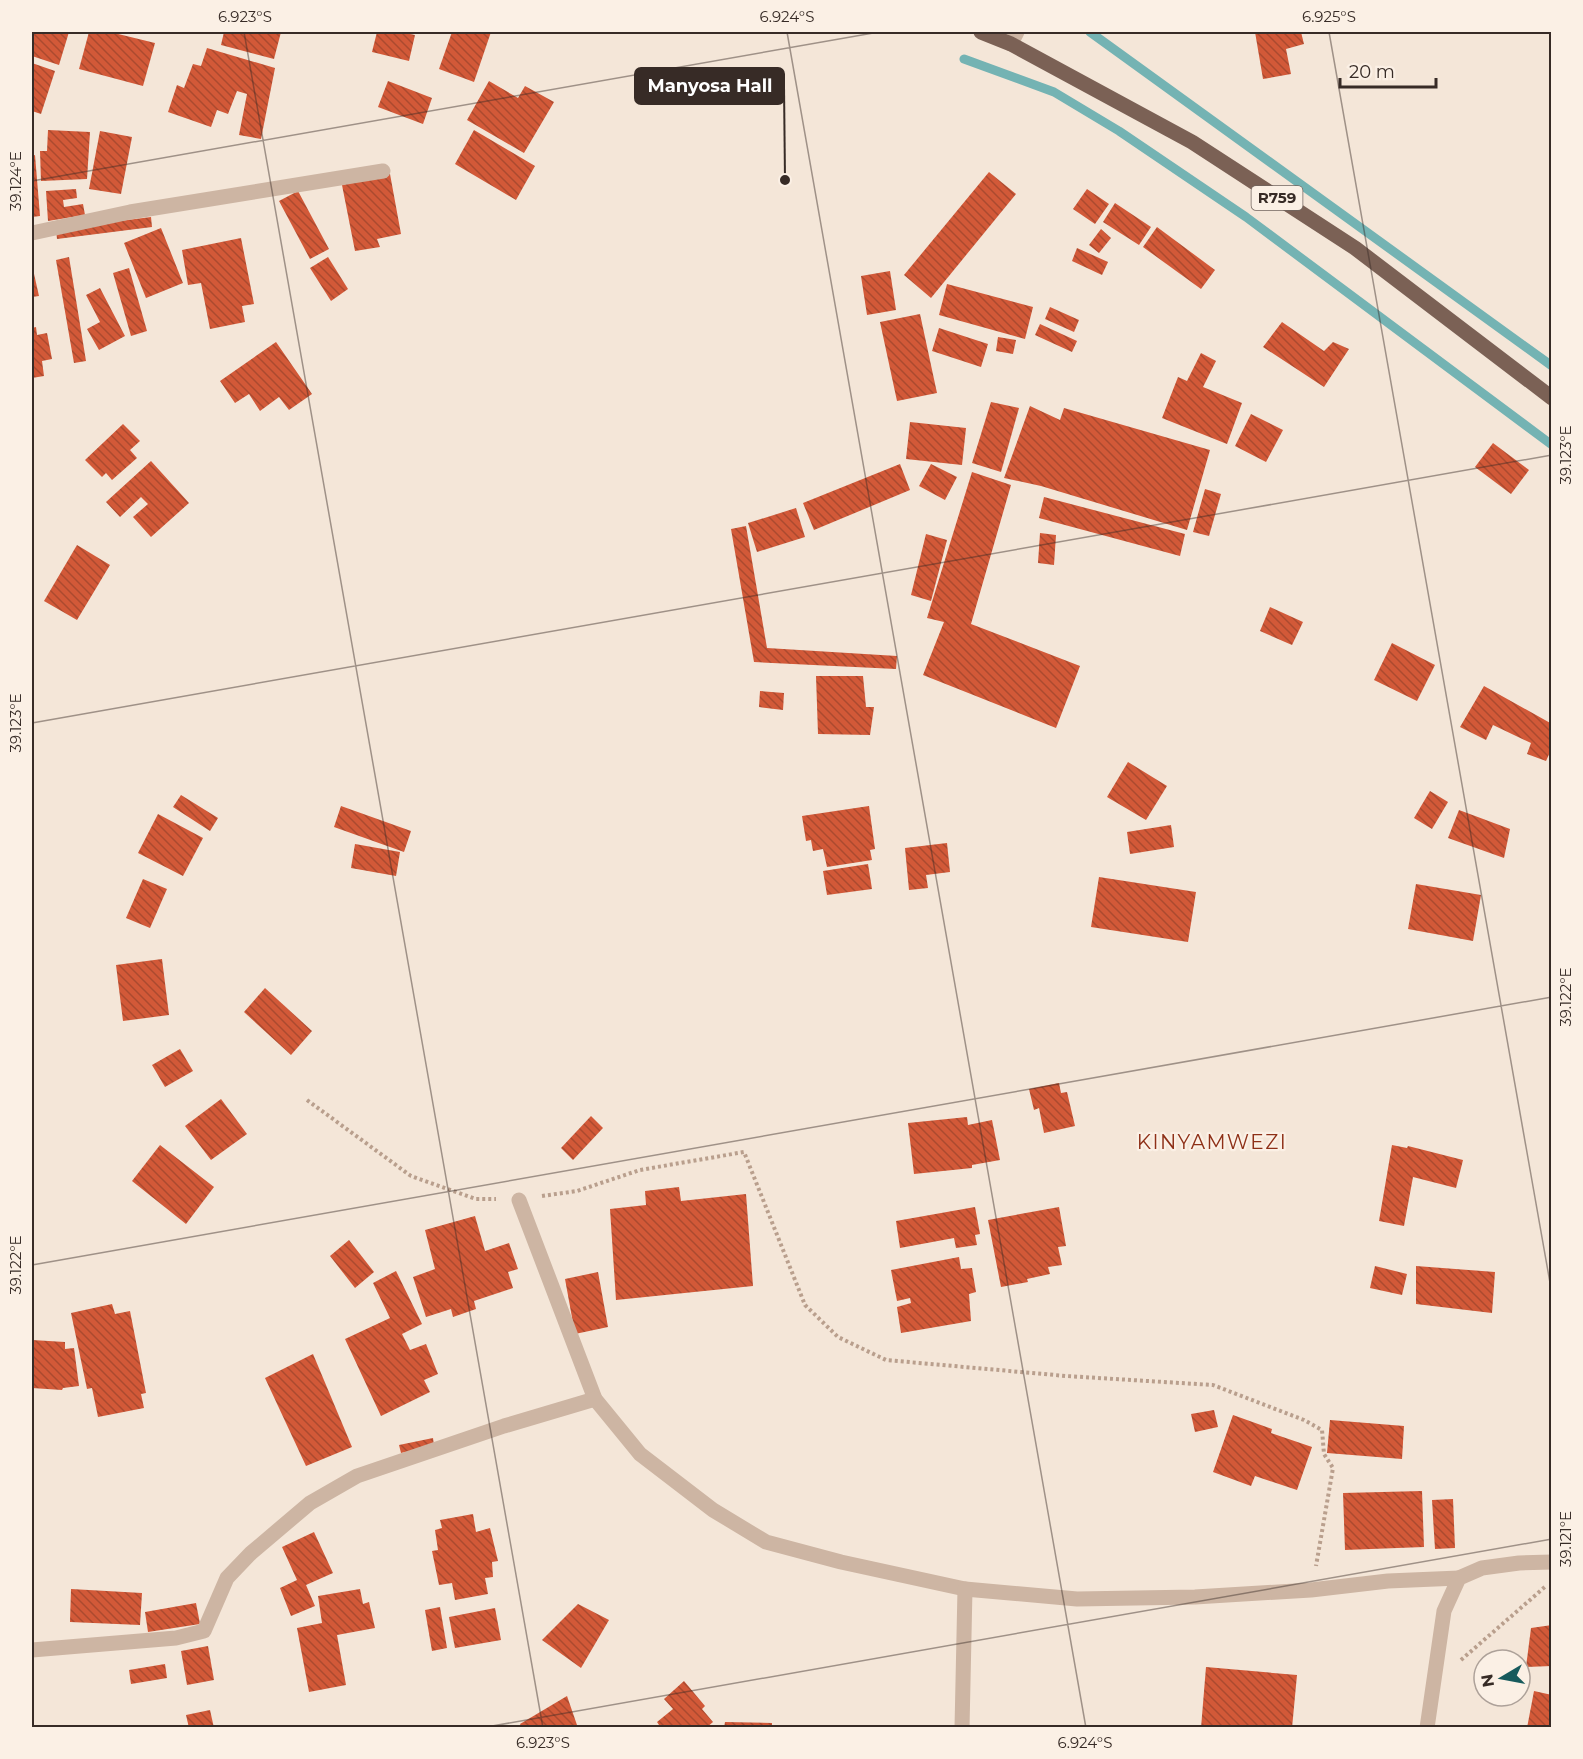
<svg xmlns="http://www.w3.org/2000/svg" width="1583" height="1759" viewBox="0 0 1583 1759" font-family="Montserrat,sans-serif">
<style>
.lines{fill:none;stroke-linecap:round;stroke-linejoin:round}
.stream{stroke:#74b3b3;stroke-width:9}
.building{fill:url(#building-back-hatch)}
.path{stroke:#b99f8d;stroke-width:4;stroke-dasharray:3 3;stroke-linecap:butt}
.street{stroke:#cdb5a3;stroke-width:15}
.primary{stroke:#7b6155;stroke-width:15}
.ticks{fill:none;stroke:#372b26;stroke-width:1.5;stroke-opacity:0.45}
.labels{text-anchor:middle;stroke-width:4.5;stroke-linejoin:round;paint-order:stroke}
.shield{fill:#fbf0e5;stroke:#72665f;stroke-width:1.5}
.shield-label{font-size:15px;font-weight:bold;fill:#372b26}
.quarter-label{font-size:20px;letter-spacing:1.5px;fill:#8e3017;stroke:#fbf0e5}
.leader{fill:none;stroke:#372b26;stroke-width:2}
.callout-dot{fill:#372b26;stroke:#fbf0e5;stroke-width:2}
.callout{fill:#372b26;stroke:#372b26;stroke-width:2}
.callout-label{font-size:18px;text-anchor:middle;font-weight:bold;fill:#fff}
.neatline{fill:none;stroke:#372b26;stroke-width:2}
.ticks-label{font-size:15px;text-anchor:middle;fill:#372b26}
</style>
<defs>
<pattern id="building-back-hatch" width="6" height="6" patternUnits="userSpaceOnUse" patternTransform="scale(1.5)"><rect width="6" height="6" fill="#d25938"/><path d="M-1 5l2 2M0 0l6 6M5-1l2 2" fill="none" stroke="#ab4a2f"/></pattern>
</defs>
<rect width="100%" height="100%" fill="#f4e6d8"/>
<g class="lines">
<!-- stream -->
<g class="stream">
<path d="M1090,32L1552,366"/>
<path d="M964,59L1054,92L1119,131L1246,217L1552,445"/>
</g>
</g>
<!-- building -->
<g class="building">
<path d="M32,32H69L59,65L32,56Z"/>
<path d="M89,32H110L155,43L143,86L79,69Z"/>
<path d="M224,32H281L274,59L221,45Z"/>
<path d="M377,32H400L415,35L409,61L372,52Z"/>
<path d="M452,32H491L474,82L439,69Z"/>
<path d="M1255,32H1301L1304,44L1286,49L1291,74L1263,79Z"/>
<path d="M207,48L275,68L261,139L239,135L247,94L237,91L228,114L217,110L211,127L168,112L177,85L184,88L193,64L201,66Z"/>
<path d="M32,63L55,71L41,114L32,111Z"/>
<path d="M388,81L432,98L423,124L378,107Z"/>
<path d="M489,81L518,98L525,86L554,102L524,153L467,120Z"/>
<path d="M48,130L90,132L87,179L41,181L40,151H47Z"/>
<path d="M474,130L535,166L516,200L455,164Z"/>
<path d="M100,131L132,137L121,194L89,189Z"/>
<path d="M35,155L40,216L32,217V156Z"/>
<path d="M989,172L1016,194L931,298L904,275Z"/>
<path d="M390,174L401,234L377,239L380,247L355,251L342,185Z"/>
<path d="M76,189L77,198L63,200L64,207L83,204L85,215L48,221L46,191Z"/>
<path d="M1087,189L1109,204L1095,224L1073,209Z"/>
<path d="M298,191L329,249L310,259L279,201Z"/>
<path d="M1115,203L1151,227L1139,245L1103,222Z"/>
<path d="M151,217L152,227L57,239L56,229Z"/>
<path d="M1157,227L1215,270L1201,289L1143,247Z"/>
<path d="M161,228L183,283L146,298L124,243Z"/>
<path d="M1101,229L1111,238L1099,253L1089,245Z"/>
<path d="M241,238L254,304L242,306L245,322L210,329L201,283L188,285L182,250Z"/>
<path d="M1077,248L1108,262L1102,275L1072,261Z"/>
<path d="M69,257L86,361L74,363L56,260Z"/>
<path d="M328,257L348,289L331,301L310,268Z"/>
<path d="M32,265L39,296L32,297Z"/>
<path d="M129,268L147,331L131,336L113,273Z"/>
<path d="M890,271L896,310L867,315L861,276Z"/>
<path d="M947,284L1033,307L1025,339L939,315Z"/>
<path d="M100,288L125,336L99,350L87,329L100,322L86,295Z"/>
<path d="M1050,307L1079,320L1074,332L1045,319Z"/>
<path d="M920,314L937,393L897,401L880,322Z"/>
<path d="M1282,322L1324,351L1333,342L1349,349L1324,387L1263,347Z"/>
<path d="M1040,324L1077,341L1072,352L1035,335Z"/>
<path d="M36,327L37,335L47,333L52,359L42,361L44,376L32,378V328Z"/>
<path d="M939,328L988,344L981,367L932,351Z"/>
<path d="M998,337L1016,340L1013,354L996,351Z"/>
<path d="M276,342L312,394L289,410L279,397L260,411L249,394L235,403L220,381Z"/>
<path d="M1201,353L1216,361L1203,387L1242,403L1227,444L1162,418L1178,377L1187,381Z"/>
<path d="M991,402L1019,408L1001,472L972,463Z"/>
<path d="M1030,406L1060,420L1064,408L1210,450L1187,530L1041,486L1004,478Z"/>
<path d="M1251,414L1283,430L1266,462L1235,446Z"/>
<path d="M910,422L966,428L962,465L906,459Z"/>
<path d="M123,424L140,441L130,450L137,458L112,480L106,473L102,477L85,460Z"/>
<path d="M1493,443L1529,470L1511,494L1475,467Z"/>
<path d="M151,461L189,503L151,537L133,517L148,504L141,497L120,517L106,502Z"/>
<path d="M900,464L910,490L814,530L803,503Z"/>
<path d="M931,464L957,477L945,500L919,486Z"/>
<path d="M972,472L1011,485L971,624L1080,666L1056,728L923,675L944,622L927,618Z"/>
<path d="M1205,489L1221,494L1209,536L1193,532Z"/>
<path d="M1044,497L1185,534L1180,556L1039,518Z"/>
<path d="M796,508L805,537L757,552L748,523Z"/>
<path d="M746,526L767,648L897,656L896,669L754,662L731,529Z"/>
<path d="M1040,533L1056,535L1054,565L1038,563Z"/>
<path d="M926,534L947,540L931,601L911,595Z"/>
<path d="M77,545L110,565L77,620L44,601Z"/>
<path d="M1270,607L1303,622L1292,645L1260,631Z"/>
<path d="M1392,643L1435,665L1417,701L1374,680Z"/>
<path d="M816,676H863L866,707H874L870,735L818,734Z"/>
<path d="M1484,686L1552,724V748L1546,761L1527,754L1531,743L1493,725L1486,740L1460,727Z"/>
<path d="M760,691L784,693L783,710L759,707Z"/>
<path d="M1128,762L1167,786L1146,820L1107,797Z"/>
<path d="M1430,791L1448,802L1432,829L1414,818Z"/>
<path d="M181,795L218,818L210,831L173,807Z"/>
<path d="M341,806L411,831L404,852L334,827Z"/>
<path d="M869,806L875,849L870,850L872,860L827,867L823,849L813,851L811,840L806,841L802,816Z"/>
<path d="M1459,810L1510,829L1504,858L1448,838Z"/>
<path d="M158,814L203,838L183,876L138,853Z"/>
<path d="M1171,825L1174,847L1130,854L1127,832Z"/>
<path d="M947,843L950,872L926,875L928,888L909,890L905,848Z"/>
<path d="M355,844L400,852L396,876L351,868Z"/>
<path d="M868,864L872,889L827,895L823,871Z"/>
<path d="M1099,877L1196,892L1188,942L1091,927Z"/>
<path d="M143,879L167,889L150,928L126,918Z"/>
<path d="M1416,884L1481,895L1473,941L1408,929Z"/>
<path d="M162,959L169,1015L123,1021L116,965Z"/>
<path d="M265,988L312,1031L291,1055L244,1012Z"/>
<path d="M180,1049L193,1071L165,1087L152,1065Z"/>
<path d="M1059,1083L1061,1093L1067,1092L1075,1126L1044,1133L1039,1108L1034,1110L1029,1089Z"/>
<path d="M221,1099L247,1134L211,1160L185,1126Z"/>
<path d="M591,1116L603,1128L573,1160L561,1148Z"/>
<path d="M967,1117L968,1125L992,1120L1000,1160L972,1165V1168L914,1174L908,1123Z"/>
<path d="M160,1145L214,1187L186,1224L132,1181Z"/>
<path d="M1392,1145L1407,1148L1408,1146L1463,1160L1456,1188L1413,1177L1404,1226L1379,1221Z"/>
<path d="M679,1187L681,1201L746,1194L753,1286L616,1300L610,1209L646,1205L645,1191Z"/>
<path d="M975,1207L980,1234L975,1235L977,1245L956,1248L954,1238L900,1248L896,1221Z"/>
<path d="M1059,1207L1066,1246L1058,1247L1062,1265L1048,1267L1050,1274L1027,1279L1028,1282L1001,1287L988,1220Z"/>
<path d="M475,1216L485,1251L509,1243L518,1269L508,1272L513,1288L474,1301L476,1309L453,1317L451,1309L426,1317L413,1277L435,1269L425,1230Z"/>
<path d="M349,1240L374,1272L355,1288L330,1256Z"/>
<path d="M959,1257L961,1269L972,1268L976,1292L969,1294L971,1321L901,1333L897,1307L911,1303L910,1298L897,1301L891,1270Z"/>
<path d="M1375,1266L1407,1274L1402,1295L1370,1288Z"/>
<path d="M1416,1266L1495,1272L1492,1313L1416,1304Z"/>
<path d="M396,1271L422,1324L402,1334L410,1350L426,1344L438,1374L424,1380L430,1392L381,1416L345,1339L390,1318L373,1283Z"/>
<path d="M598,1272L608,1327L575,1334L565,1279Z"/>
<path d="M112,1304L115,1314L130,1311L146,1393L141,1394L144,1408L98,1417L92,1388L87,1389L71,1313Z"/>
<path d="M32,1340L65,1342V1349L74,1348L79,1386L63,1388L62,1390L32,1388Z"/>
<path d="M313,1354L352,1447L306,1466L265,1378Z"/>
<path d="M1214,1410L1218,1427L1195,1432L1191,1414Z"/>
<path d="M1233,1415L1272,1429L1271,1433L1312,1447L1297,1490L1255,1476L1251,1486L1213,1472Z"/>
<path d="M1330,1420L1404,1426L1402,1459L1327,1453Z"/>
<path d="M433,1438L434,1446L401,1453L399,1445Z"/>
<path d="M1422,1491L1424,1547L1345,1550L1343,1493Z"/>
<path d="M1453,1499L1455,1548L1435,1549L1432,1500Z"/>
<path d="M473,1514L476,1532L490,1528L498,1561L492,1562L493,1577L485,1578L488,1594L455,1600L452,1583L439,1585L432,1551L438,1550L435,1530L442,1528L440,1520Z"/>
<path d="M314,1532L333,1573L306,1585L315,1606L291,1616L280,1588L297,1580L282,1547Z"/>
<path d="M71,1589L142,1593L140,1625L70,1622Z"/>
<path d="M360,1589L363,1604L369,1602L375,1628L337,1635L346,1685L309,1692L297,1628L322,1623L318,1596Z"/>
<path d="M196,1603L200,1624L148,1632L145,1612Z"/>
<path d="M578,1604L609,1620L581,1668L542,1640Z"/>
<path d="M440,1607L447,1648L432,1651L425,1610Z"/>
<path d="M495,1608L501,1640L455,1648L449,1617Z"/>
<path d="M1552,1625V1666L1526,1667L1531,1628Z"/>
<path d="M208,1646L214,1680L187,1685L181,1651Z"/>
<path d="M165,1664L167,1678L131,1684L129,1670Z"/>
<path d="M1206,1667L1297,1675L1292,1728H1201Z"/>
<path d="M684,1681L705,1706L702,1709L713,1722L706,1728H661L657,1722L673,1709L664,1699Z"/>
<path d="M1534,1691L1552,1695V1728H1527Z"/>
<path d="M567,1696L578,1728H522L520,1724Z"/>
<path d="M210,1710L214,1728H189L186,1715Z"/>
<path d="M725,1722L772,1723V1728H724Z"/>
</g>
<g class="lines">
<!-- path -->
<g class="path">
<path d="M307,1100L411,1176L476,1199H496"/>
<path d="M542,1196L577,1191L640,1170L744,1152L805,1305L838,1337L886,1360L1066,1376L1213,1385L1304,1420L1322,1430L1324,1454L1333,1468L1316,1566"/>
<path d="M1461,1660L1546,1586"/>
</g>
<!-- street -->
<g class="street">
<path d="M1011,44L1017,32"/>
<path d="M32,233L130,212L383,171"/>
<path d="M519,1200L595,1399L640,1454L713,1510L766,1542L841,1562L965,1589L1077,1599L1195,1597L1311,1590L1388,1581L1459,1578"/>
<path d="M32,1650L176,1638L204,1631L227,1578L251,1553L310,1503L357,1476L504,1426L595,1399"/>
<path d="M962,1728L965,1589"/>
<path d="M1427,1728L1444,1611L1459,1578L1482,1568L1519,1563L1552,1562"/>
</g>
<!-- primary -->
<path class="primary" d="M981,32L1011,44L1192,142L1355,248L1552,398"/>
</g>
<!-- ticks -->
<path class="ticks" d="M244,32L543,1728M787,32L1086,1728M1329,32L1552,1294M32,181L879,32M32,723L1552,455M32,1265L1552,997M481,1728L1552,1539"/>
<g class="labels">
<!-- shield labels -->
<rect class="shield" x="1251.5" y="186" width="51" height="24" rx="4.5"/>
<g class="shield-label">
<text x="1277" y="203">R759</text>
</g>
<!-- quarter labels -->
<g class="quarter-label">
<text x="1212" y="1149">KINYAMWEZI</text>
</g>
</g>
<!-- callouts -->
<path class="leader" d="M785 180L784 86"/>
<circle class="callout-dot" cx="785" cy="180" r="6"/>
<rect class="callout" x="635" y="68" width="149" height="36" rx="6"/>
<g class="callout-label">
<text x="710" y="92">Manyosa Hall</text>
</g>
<!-- border -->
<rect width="1583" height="1759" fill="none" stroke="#fbf0e5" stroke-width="66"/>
<!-- north arrow -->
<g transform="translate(1502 1678) rotate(260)"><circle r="28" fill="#fbf0e5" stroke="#ada199" stroke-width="1.5"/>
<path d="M0-4.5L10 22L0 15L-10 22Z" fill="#175a5c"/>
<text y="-9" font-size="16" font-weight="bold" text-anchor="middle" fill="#372b26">N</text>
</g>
<!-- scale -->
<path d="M1340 78v9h96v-9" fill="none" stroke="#372b26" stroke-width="3"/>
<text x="1349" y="78" font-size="18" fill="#372b26" stroke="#fbf0e5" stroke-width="4.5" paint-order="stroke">20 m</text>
<rect x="33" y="33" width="1517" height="1693" class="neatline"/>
<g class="ticks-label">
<text x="245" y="22">6.923°S</text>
<text x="787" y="22">6.924°S</text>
<text x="1329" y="22">6.925°S</text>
<text transform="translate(16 181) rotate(-90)" y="5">39.124°E</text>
<text transform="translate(1566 455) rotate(-90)" y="5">39.123°E</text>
<text transform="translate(16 723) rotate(-90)" y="5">39.123°E</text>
<text transform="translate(1566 997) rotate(-90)" y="5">39.122°E</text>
<text transform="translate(16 1265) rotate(-90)" y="5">39.122°E</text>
<text transform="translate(1566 1539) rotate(-90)" y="5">39.121°E</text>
<text x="543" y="1748">6.923°S</text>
<text x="1085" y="1748">6.924°S</text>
</g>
</svg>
